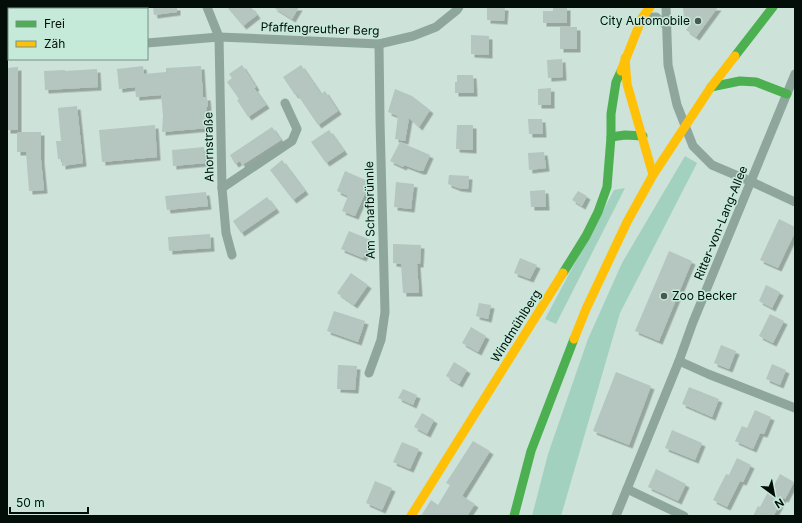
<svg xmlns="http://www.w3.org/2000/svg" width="802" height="523" viewBox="0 0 802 523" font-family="Inter,sans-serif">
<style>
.green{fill:#a3d1bf}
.building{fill:#b5c5bf;filter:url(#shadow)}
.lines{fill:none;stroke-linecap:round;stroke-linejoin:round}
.street{stroke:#8fa69d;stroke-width:9}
.fast{stroke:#4caf50;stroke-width:9}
.slow{stroke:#ffc107;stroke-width:9}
.poi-dot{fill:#4a5852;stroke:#c5eada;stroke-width:1.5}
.labels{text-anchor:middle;stroke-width:3;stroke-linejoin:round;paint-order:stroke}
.poi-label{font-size:12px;fill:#030e09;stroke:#c5eada;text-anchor:end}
.street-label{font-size:12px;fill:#030e09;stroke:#c5eada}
</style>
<defs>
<filter id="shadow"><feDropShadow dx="3.5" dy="3.5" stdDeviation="0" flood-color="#0004"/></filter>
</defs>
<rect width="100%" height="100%" fill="#cde2d9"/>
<!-- green -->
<g class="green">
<path d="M685,156L697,163L620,313L561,516H532L548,454L588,339L622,263Z"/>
<path d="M625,188L556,324L545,319L614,190Z"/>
</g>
<!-- building -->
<g class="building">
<path d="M153,7H177V12L154,15Z"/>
<path d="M227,7H251L257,15L243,26Z"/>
<path d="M273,7H299L292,19Z"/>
<path d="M487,7H505L504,21L487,20Z"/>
<path d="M553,7H567V23H543V11H553Z"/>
<path d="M683,7H718L696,37L686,30L691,24L684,19Z"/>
<rect x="560" y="27" width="17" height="22"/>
<path d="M471,35L489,36V55L471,54Z"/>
<path d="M562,59L563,77L548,78L547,60Z"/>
<path d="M242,65L256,87L254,88L266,105L248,117L237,100L239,99L227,82L232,78L229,74Z"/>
<path d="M301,65L321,94L325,91L338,111L318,125L297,94L295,95L283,77Z"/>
<path d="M143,66L144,74L166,72V68L201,66L203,97H207L208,107H206L208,128L162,132L163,116L161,95L136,97L135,87L119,89L117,69Z"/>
<path d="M18,67V130H7V68Z"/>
<path d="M97,69L98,87L45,90L44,71L65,70V71Z"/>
<path d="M457,75H473L474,93H455V82H457Z"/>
<path d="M551,88V105H538V89Z"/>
<path d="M395,89L412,96L430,110L419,127L409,118L405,141L395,139L398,116L388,112Z"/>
<path d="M77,106L83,163L62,166V159H58L56,141H61L58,108Z"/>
<path d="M528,119H542L543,134H529Z"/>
<path d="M155,125L157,157L102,162L99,130Z"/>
<path d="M457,125H473V150L456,149Z"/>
<path d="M272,127L281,140L242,165L240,161L235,164L230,155Z"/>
<path d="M329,130L344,151L326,163L311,142Z"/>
<path d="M17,132H41V160L44,190L29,191L26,152H17Z"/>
<path d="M400,142L430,155L423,171H420L404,165L403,167L390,161Z"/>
<path d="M204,147L205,163L173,166L172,150Z"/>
<path d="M544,152L546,168L529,170L528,153Z"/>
<path d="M282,160L305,191L293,200L270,170Z"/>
<path d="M345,171L370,182L355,216L342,211L348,196L337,191Z"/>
<path d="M449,175L469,176L468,189L458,188L448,184Z"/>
<path d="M396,182L414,184L411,209L394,207Z"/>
<path d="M545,190L546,207H531L530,191Z"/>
<path d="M578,191L587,196L582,206L572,200Z"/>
<path d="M206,192L208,206L167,210L165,196Z"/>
<path d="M267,197L276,209L241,233L233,221Z"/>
<path d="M779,219L795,227V232L778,268L760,260Z"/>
<path d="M349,231L371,240L363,258L341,249Z"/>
<path d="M210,234L211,248L169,251L168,237Z"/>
<path d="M393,244L421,245L420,264H417L419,293H403L401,264L393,263Z"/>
<path d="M669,251L692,261L659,341L635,331Z"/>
<path d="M520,258L537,265L530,279L514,273Z"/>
<path d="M351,273L368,285L354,305L337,293Z"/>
<path d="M766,285L780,292L772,308L759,301Z"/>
<path d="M479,303L491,305L488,319L476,316Z"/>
<path d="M334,311L365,321L358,342L327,331Z"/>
<path d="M770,314L784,321L773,343L759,336Z"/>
<path d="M471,327L486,336L478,352L462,343Z"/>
<path d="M721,345L736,351L729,369L714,363Z"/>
<path d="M454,362L467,370L459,384L446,376Z"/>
<path d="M772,364L786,370L780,385L766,379Z"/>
<path d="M338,365L357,366L355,390L337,389Z"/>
<path d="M616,372L651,386L629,445L593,431Z"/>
<path d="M689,387L719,399L712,417L682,404Z"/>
<path d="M403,389L417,395L413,405L398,398Z"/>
<path d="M755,410L771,417L764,434L760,433L753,449L735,441L742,426L747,428Z"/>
<path d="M422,413L434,420L427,434L414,427Z"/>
<path d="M672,430L702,443L695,460L665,448Z"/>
<path d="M473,441L490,451L462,496L475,504L467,516H421L431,500L438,505L450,485L446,483Z"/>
<path d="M402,442L419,449L410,469L393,462Z"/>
<path d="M737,458L751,465L743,482L740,481L727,507L713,500L726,474L729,475Z"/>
<path d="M656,469L686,484L678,501L648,487Z"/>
<path d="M780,474L794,482L785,499L783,498L774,515L777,516H753L758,506L760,507L769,490L771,491Z"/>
<path d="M375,481L392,488L382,510L366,503Z"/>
</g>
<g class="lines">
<!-- street -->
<g class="street">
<path d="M207,7L219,37L222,188L226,233L232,255"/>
<path d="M666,7L668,65L677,105L693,146L712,165L752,182L795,202"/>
<path d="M642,18L656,17L667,26"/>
<path d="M147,43L219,37L379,44L413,36L436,27L457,10L459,7"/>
<path d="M7,54L9,53"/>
<path d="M222,188L292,141L297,129L285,103"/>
<path d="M679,361L708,374L795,408"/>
<path d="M369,373L381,340L385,312L380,121L379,44"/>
<path d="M627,489L684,516"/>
<path d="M616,516L679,361L693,322L795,74"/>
</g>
<!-- fast -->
<g class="fast">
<path d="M735,56L773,7"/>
<path d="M711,87L740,81L756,82L787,94"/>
<path d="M611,137L625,135L643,136"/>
<path d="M563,273L586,236L598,212L607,187L611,137V114L616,82L621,71"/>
<path d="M514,516L531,451L574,339"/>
</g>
<!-- slow -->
<g class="slow">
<path d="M625,58L627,84L653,175"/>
<path d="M621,71L642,18L650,7"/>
<path d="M574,339L586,309L627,222L653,175L711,87L735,56"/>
<path d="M411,516L563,273"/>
</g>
</g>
<!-- markers -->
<g class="poi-dot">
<circle cx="698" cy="21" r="4"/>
<circle cx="664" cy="296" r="4"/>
</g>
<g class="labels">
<!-- poi labels -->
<g class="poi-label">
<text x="690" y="25">City Automobile</text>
<text x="672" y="300" text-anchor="start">Zoo Becker</text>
</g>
<!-- street labels -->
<g class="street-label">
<text transform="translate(320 29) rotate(2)" y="4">Pfaffengreuther Berg</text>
<text transform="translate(209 147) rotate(-91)" y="4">Ahornstraße</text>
<text transform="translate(370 210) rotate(-91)" y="4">Am Schafbrünnle</text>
<text transform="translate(721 223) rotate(-68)" y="4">Ritter-von-Lang-Allee</text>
<text transform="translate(516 326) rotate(-58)" y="4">Windmühlberg</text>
</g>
</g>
<!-- border -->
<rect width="802" height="523" fill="none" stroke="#030e09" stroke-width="16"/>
<!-- legend -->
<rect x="8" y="8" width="140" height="52" fill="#c5eada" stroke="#779286"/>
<rect x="16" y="21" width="20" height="6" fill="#4caf50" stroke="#779286"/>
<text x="44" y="28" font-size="12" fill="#030e09">Frei</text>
<rect x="16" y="41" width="20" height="6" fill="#ffc107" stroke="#779286"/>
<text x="44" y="48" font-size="12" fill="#030e09">Zäh</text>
<!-- north arrow -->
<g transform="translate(774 495) rotate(148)" stroke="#c5eada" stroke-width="3" paint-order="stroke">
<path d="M0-3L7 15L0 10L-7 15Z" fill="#030e09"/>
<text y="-6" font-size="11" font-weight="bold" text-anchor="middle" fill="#030e09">N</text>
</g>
<!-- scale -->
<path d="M10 507v6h78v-6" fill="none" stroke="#030e09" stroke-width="2"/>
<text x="16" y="507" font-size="12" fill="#030e09" stroke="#c5eada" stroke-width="3" paint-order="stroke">50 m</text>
</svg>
